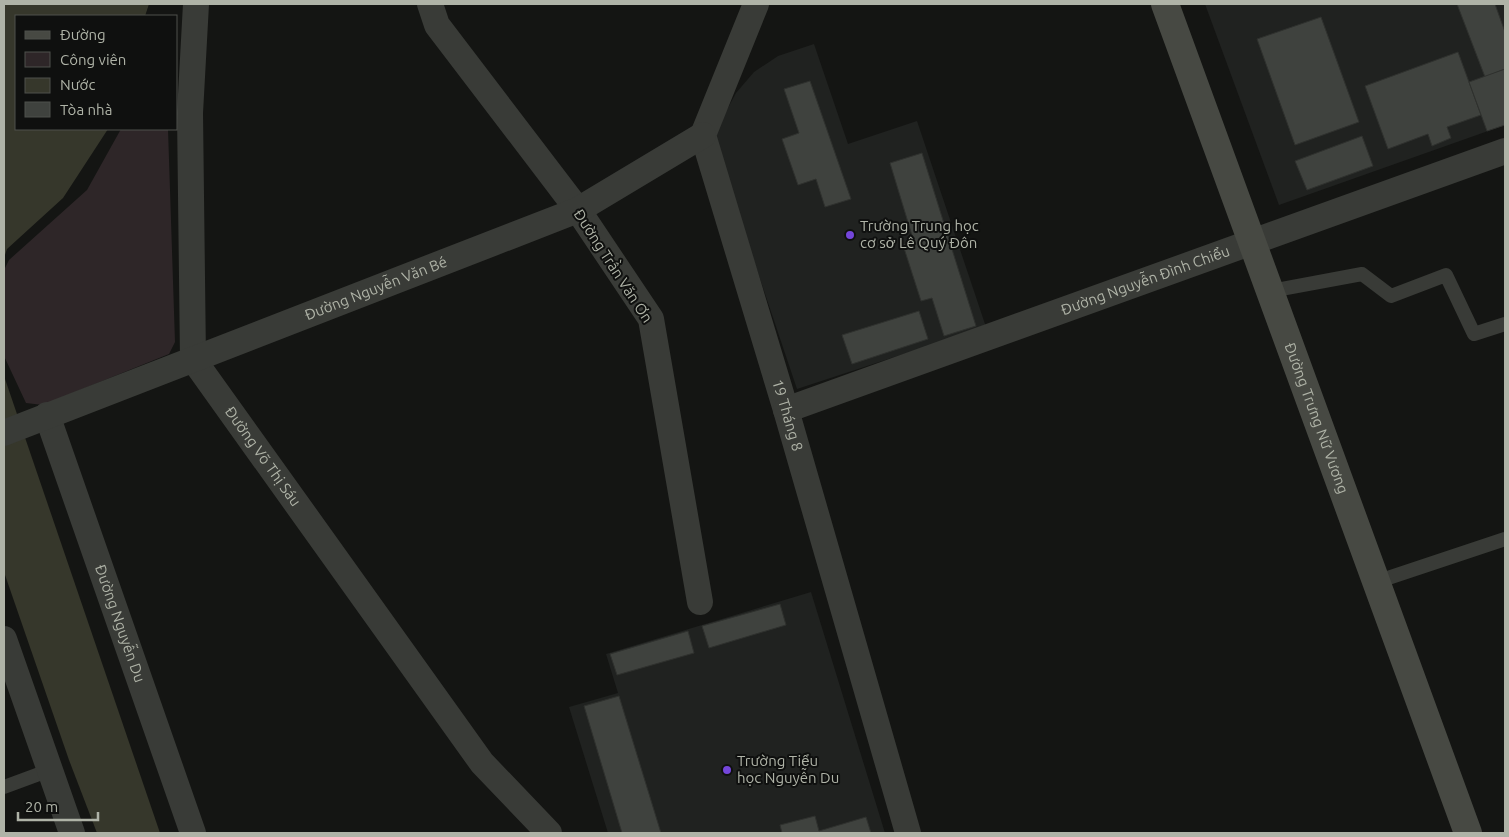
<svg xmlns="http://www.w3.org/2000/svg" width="1509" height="837" viewBox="0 0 1509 837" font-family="Ubuntu,sans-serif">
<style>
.built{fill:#202220}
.green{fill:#2e2628}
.water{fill:#36372b}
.building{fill:#3f423e;stroke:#2f312e}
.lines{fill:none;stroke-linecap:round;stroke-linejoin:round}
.lane{stroke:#393b37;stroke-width:14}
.street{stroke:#393b37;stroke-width:26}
.secondary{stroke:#474943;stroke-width:28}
.poi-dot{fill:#7446da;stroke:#0f100f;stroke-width:2}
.labels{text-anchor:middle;stroke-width:4;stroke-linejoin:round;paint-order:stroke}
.poi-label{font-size:15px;fill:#afb3a7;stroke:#0f100f;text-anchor:start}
.street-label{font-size:15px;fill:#afb3a7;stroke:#0f100f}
</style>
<rect width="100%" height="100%" fill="#141513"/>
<!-- built -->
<g class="built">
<path d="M1205,4H1505V125L1279,205Z"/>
<path d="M814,44L848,144L917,121L986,327L797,389L714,142L723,117L736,93L754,72L778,56Z"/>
<path d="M811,592L885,833H608L569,707L618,693L606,654Z"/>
</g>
<!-- green -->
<path class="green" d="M121,129H168L175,342L169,354L43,405L26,403L4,356V270L9,260L87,190Z"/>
<!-- water -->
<g class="water">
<path d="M4,4H149L145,16H16V129H108L63,198L7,249L4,258Z"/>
<path d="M4,376L160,833H97L69,760L4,572Z"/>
</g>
<!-- building -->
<g class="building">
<path d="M1457,4H1495L1505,32V69L1485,77Z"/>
<path d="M1321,17L1359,122L1295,145L1257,39Z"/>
<path d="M1458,52L1481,115L1447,127L1451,138L1432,146L1428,134L1388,149L1365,86Z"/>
<path d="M1505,69V125L1487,131L1469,82Z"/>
<path d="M810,81L851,199L825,207L816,179L798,185L782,139L799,133L784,89Z"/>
<path d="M1362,136L1373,166L1307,190L1295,161Z"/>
<path d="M922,153L976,326L944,336L932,298L921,301L903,245L914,242L890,163Z"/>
<path d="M919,311L928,339L852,364L842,335Z"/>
<path d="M780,604L786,625L709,648L702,626Z"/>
<path d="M688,631L694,653L617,675L610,654Z"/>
<path d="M619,696L661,833H622L584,706Z"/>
<path d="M815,816L819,831L866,817L871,833H782L780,825Z"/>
</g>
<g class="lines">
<!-- lane -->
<g class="lane">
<path d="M1270,291L1362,274L1391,296L1446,275L1474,334L1505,324"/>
<path d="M1376,582L1505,539"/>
<path d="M4,787L50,770"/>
</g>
<!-- street -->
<g class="street">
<path id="s1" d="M196,4L190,113L193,359L482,763L549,833"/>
<path d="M430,4L437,25L578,210L651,319L700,602"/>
<path id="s2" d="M756,4L703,135L786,410L908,833"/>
<path id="s3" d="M786,410L1505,151"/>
<path id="s4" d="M47,415L193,833"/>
<path id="s5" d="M4,433L578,210L703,135"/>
<path d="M4,639L72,833"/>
</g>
<!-- secondary -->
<path class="secondary" id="s6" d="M1165,4L1468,833"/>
</g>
<!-- markers -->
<g class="poi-dot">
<circle cx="850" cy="235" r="5"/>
<circle cx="727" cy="770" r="5"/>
</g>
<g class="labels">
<!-- poi labels -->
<g class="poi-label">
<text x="860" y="231">Trường Trung học<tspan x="860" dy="17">cơ sở Lê Quý Đôn</tspan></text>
<text x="737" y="766">Trường Tiểu<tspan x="737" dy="17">học Nguyễn Du</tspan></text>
</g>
<!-- street labels -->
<g class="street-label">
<text transform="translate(613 266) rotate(57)" y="5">Đường Trần Văn Ơn</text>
<text dy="5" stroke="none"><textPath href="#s3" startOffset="382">Đường Nguyễn Đình Chiểu</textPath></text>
<text dy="5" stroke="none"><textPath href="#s5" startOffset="399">Đường Nguyễn Văn Bé</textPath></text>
<text dy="5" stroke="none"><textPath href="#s2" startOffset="434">19 Tháng 8</textPath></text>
<text dy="5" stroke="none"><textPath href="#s6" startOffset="441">Đường Trưng Nữ Vương</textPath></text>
<text dy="5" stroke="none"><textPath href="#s1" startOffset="475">Đường Võ Thị Sáu</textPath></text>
<text dy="5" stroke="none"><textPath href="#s4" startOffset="221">Đường Nguyễn Du</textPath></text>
</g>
</g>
<!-- border -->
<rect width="1509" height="837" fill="none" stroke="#afb3a7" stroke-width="10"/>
<!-- legend -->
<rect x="15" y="15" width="162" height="115" fill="#0f100f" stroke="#4f514c"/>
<rect x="25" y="31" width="25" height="8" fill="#474943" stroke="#4f514c"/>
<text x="60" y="40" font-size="15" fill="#afb3a7">Đường</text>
<rect x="25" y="52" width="25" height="15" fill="#2e2628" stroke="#4f514c"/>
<text x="60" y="65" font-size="15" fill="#afb3a7">Công viên</text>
<rect x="25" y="78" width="25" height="15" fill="#36372b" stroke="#4f514c"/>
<text x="60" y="90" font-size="15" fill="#afb3a7">Nước</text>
<rect x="25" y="102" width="25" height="15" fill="#3f423e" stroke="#4f514c"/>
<text x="60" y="115" font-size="15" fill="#afb3a7">Tòa nhà</text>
<!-- scale -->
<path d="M18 812v8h80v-8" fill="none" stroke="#afb3a7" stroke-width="2.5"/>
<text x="25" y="812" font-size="15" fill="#afb3a7" stroke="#0f100f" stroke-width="4" paint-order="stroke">20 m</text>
</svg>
